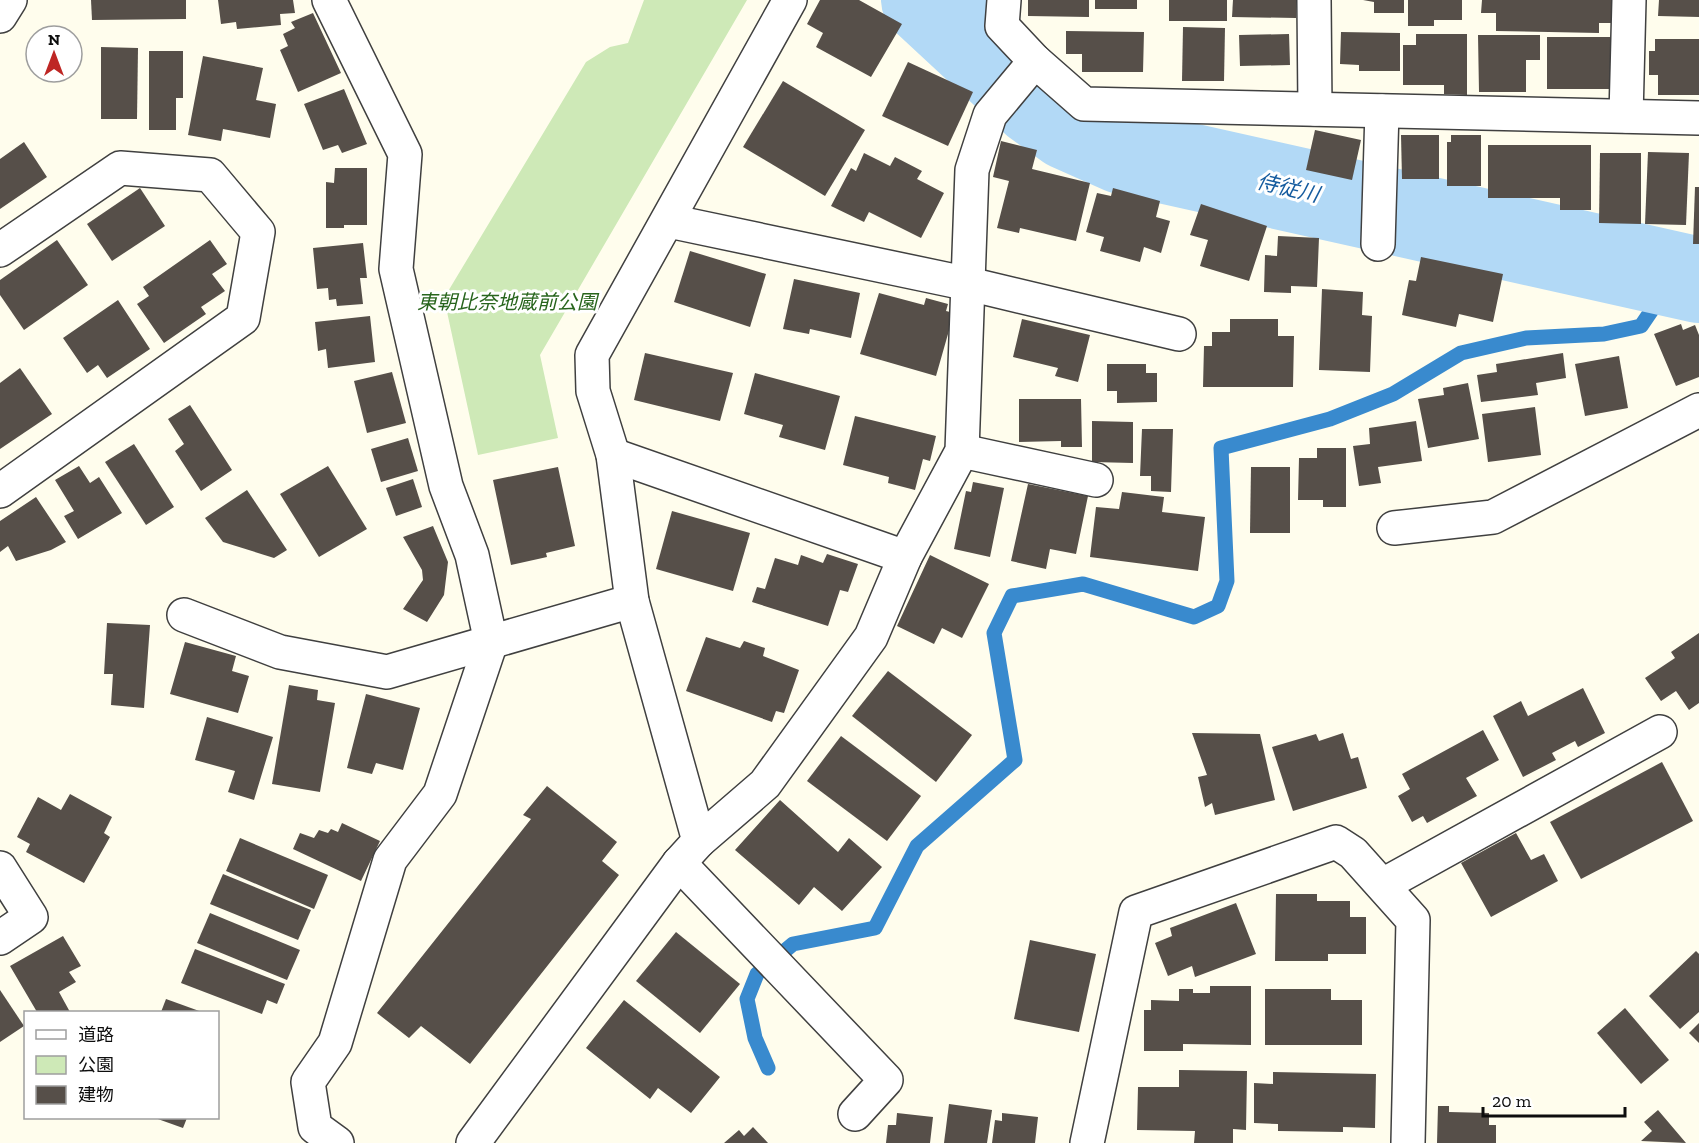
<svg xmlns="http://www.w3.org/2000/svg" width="1699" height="1143" viewBox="0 0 1699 1143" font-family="'Zilla Slab','Noto Sans JP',serif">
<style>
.green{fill:#cee9b7}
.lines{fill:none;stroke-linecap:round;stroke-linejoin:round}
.stream{stroke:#398ace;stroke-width:15}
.river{stroke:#b2d9f6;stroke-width:86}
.building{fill:#564f49}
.minor-casing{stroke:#404040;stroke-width:36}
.minor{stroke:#fff;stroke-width:33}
.labels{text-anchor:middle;stroke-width:6;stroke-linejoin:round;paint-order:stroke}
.park-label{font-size:20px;font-style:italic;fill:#28651d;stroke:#fff}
.water-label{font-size:21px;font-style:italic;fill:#165c9f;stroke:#fff}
</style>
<rect width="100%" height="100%" fill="#fffded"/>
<!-- green -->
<path class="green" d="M644,0H747L540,355L558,438L478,455L444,298L586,62L610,47L628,43Z"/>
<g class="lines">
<!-- stream -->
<path class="stream" d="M768,1068L755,1038L747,999L757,974L793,944L875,928L917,846L1015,760L994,633L1012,596L1083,584L1194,617L1218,606L1227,581L1221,448L1330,419L1393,394L1461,353L1526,338L1604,334L1641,326L1658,301L1662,272"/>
<!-- river -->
<path class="river" d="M924,0L1035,103L1068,127L1122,151L1699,280"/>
</g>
<!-- building -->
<g class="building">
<path d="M91,0H186V19L92,20Z"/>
<path d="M218,0H293L295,13L280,14L281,25L237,29L236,22L221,24Z"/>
<path d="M820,0H859L902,24L871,77L816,47L823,33L807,24Z"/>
<path d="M1028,0H1089V17L1028,16Z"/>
<rect x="1095" y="0" width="42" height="9"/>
<rect x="1169" y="0" width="58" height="21"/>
<path d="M1233,0H1296V18L1232,17Z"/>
<path d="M1363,0H1404V13H1374V2Z"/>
<path d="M1408,0H1462V20H1434V26H1408Z"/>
<path d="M1482,0H1612L1611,23H1599V33L1496,31V13H1481Z"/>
<path d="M1659,0H1699V17L1658,16Z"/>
<path d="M313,13L341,73L298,92L280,50L288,46L283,34L295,28L291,22Z"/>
<path d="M1183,27L1225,28L1224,81H1182Z"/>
<path d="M1066,31L1144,32L1143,72H1082V54H1066Z"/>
<path d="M1341,32L1400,33V71H1359V65L1340,64Z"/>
<path d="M1289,34L1290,65L1240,66L1239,35Z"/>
<path d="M1416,34H1467V95L1444,94V85H1403V45H1416Z"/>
<path d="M1478,35H1540V60H1526V92H1479Z"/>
<rect x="1547" y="37" width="63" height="52"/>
<path d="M1655,39H1699V95H1658V75H1649V51H1655Z"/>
<path d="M101,47L138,48L137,119H101Z"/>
<path d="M149,51H183V98H176V130H149Z"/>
<path d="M203,56L263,68L256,100L276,104L270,138L223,129L221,141L188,135Z"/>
<path d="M908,62L973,92L948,146L882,116Z"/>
<path d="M783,81L865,130L825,196L743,147Z"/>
<path d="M344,89L367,144L342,153L338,145L323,150L304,104Z"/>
<path d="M1315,130L1361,140L1352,180L1306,170Z"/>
<path d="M1401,135H1439V179H1402Z"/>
<path d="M1451,135H1481V186H1447V142H1451Z"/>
<path d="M1001,141L1037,150L1032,169L1090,183L1076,241L1020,228L1019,233L997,228L1009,181L993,177Z"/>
<path d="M24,142L47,177L0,209V159Z"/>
<path d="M1488,145H1591V210H1560V198H1488Z"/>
<path d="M1648,152L1689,153L1686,225L1645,224Z"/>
<path d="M864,153L890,166L895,157L922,171L917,179L944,193L921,238L869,212L864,222L831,206L851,168L856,171Z"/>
<path d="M1600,153H1641V224L1599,223Z"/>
<path d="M335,168H367V225H344V228H326V182L334,183Z"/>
<path d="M1695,187H1699V244H1693Z"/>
<path d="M140,188L165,226L112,261L87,224Z"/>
<path d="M1113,188L1160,201L1156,217L1170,221L1161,253L1144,247L1140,262L1100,251L1104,237L1086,232L1097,193L1111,196Z"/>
<path d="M1201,204L1267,226L1249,281L1200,266L1208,240L1190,235Z"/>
<path d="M1278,236L1319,238L1317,287L1291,286V293L1264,292L1265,255L1277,256Z"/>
<path d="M57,240L88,285L24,330L0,295V280Z"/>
<path d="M210,240L227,264L212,274L225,291L201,307L206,314L164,343L137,304L149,296L143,287Z"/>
<path d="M363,243L367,278H360L363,304L337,306L336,299L329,300L328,288L317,289L313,248Z"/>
<path d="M690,251L766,274L750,327L674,302Z"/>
<path d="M1421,257L1503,274L1493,322L1459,314L1456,327L1402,315L1409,280L1416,281Z"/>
<path d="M794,279L860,293L851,338L810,329L809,334L783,329Z"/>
<path d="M1322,289L1363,292L1362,315L1372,316L1370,372L1319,370Z"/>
<path d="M879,293L924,305L926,298L948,304L946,311L954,313L936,376L860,354Z"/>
<path d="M118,300L150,349L107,378L98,365L87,373L63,338Z"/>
<path d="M370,316L375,362L328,368L326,349L318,351L315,322Z"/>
<path d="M1022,319L1090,335L1078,382L1055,376L1058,368L1013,357Z"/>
<path d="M1230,319H1278V336H1294L1293,387H1203L1204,346H1212V332H1230Z"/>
<path d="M1681,324L1683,330L1695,325L1699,335V377L1676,386L1654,334Z"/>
<path d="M645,353L733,373L720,421L634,400Z"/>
<path d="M1563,353L1566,378L1536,383L1538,395L1481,402L1477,375L1497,372L1496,364Z"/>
<path d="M1619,356L1628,408L1585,416L1575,364Z"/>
<path d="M1107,364H1146V373H1157V402L1117,403V391H1107Z"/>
<path d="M20,368L52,414L0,449V383Z"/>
<path d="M392,372L406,423L367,433L354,381Z"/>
<path d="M755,373L840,396L825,450L779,437L783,425L744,414Z"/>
<path d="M1468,383L1479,439L1428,448L1418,399L1444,395L1443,388Z"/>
<path d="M1019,399H1081L1082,447H1061V441L1019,442Z"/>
<path d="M190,405L232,470L201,491L175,451L184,444L168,419Z"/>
<path d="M1535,407L1541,455L1488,462L1482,414Z"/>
<path d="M855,416L936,436L930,461L923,459L915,490L888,483L889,477L843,465Z"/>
<path d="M1092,421L1133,422V463L1092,462Z"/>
<path d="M1416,421L1422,461L1378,467L1381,483L1359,486L1353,446L1370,444L1369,428Z"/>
<path d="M1142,429H1173L1171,492L1151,491V476H1140Z"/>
<path d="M408,438L418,471L381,482L371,449Z"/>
<path d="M134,444L174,507L146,525L105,462Z"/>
<path d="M1317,448H1346V507H1323V500H1298L1299,458H1317Z"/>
<path d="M79,466L90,483L99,477L122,513L78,539L64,516L74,511L55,480Z"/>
<path d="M328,466L367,529L319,557L280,494Z"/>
<path d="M558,467L575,546L546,553L547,557L511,565L493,480Z"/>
<path d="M1251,467H1290V533H1250Z"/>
<path d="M413,479L422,507L396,516L386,488Z"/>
<path d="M973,482L1004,488L990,557L954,549L966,491L971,492Z"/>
<path d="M1028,484L1088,496L1076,554L1050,549L1046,569L1011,561Z"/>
<path d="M247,490L287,550L274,558L223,542L205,518Z"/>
<path d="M1122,492L1164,497L1162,512L1205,517L1198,571L1090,557L1096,507L1119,509Z"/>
<path d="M36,497L66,542L51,550L16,561L8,546L0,552V521Z"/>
<path d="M672,511L750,533L733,591L656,569Z"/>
<path d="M433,526L448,562L444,595L427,622L403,609L423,580L422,570L403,537Z"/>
<path d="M827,554L858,564L848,592L840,590L828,626L752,602L757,587L765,589L775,558L798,565L801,555L823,563Z"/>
<path d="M930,555L989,584L962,638L942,628L934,644L897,626Z"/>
<path d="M107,623L150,625L144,708L111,705L113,674H104Z"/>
<path d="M1699,633V703L1689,710L1676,691L1661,701L1645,678L1675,658L1671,652Z"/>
<path d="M706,637L740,648L744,641L765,648L763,656L799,670L784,713L776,711L772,722L686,691Z"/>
<path d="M185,642L236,656L232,671L249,676L238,713L170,694Z"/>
<path d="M888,671L972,735L936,782L852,716Z"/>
<path d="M289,685L318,690L317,700L335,703L320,792L272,784Z"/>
<path d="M1583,688L1605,733L1578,747L1575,741L1552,753L1556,760L1523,777L1493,716L1521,701L1528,716Z"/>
<path d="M366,694L420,708L403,770L376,763L372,774L347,768Z"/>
<path d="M207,717L273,737L254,800L228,792L235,771L195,760Z"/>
<path d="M1483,730L1499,760L1466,778L1477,796L1427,823L1423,816L1412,822L1398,796L1410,789L1402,774Z"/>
<path d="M1192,733L1260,734L1275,800L1215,815L1212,803L1205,807L1198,777L1207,775Z"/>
<path d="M1343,733L1351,759L1358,757L1367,788L1293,811L1272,747L1316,734L1319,741Z"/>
<path d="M841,736L921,796L887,841L807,781Z"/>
<path d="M1662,762L1693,821L1581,879L1550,822Z"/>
<path d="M547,786L617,842L602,861L619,875L470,1064L421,1026L409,1038L377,1013L531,819L523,815Z"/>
<path d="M70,794L112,817L104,833L110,837L84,883L26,852L30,844L17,837L38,797L61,810Z"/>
<path d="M780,800L838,852L849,838L882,867L842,911L814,887L799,905L735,850Z"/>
<path d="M342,823L380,841L361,881L293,849L300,833L314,838L319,830L328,833L331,829L338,832Z"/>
<path d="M1516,833L1531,860L1544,854L1558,881L1491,917L1461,863Z"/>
<path d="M240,838L328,875L314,909L226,871Z"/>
<path d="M223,874L311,910L298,940L210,904Z"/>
<path d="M1276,894H1317V901H1350V917H1366V954H1328V961H1275Z"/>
<path d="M1236,903L1256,954L1195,977L1192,966L1168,976L1155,943L1172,936L1170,928Z"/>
<path d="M210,913L300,950L287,980L197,943Z"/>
<path d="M676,932L740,984L700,1033L636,981Z"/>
<path d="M63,936L81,966L69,972L76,982L59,992L70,1012H37L10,966Z"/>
<path d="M1030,940L1096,954L1079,1032L1014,1019Z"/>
<path d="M195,949L285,984L277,1004L267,1000L262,1014L181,983Z"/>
<path d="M1696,951L1699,954V1012L1680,1029L1649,996Z"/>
<path d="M1210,986H1251V1045L1183,1044V1051H1144V1010H1151V1000L1179,1001V989H1193V993H1210Z"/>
<path d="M1265,989H1331V1000H1362V1045H1265Z"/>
<path d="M0,990L24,1026L0,1042Z"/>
<path d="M166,999L202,1012H161Z"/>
<path d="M624,1000L720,1077L691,1113L658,1088L650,1099L586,1048Z"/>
<path d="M1625,1008L1669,1060L1641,1084L1597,1033Z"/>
<path d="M1699,1023V1043L1689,1033Z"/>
<path d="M1179,1070L1247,1071L1246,1130L1233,1129V1143H1194L1195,1131L1137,1130L1138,1087H1179Z"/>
<path d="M1273,1072L1376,1074L1375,1128L1343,1127V1132L1278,1131V1124L1254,1123V1083L1273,1084Z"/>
<path d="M949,1104L992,1110L987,1143H944Z"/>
<path d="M1438,1106H1449V1112L1489,1113V1125H1496V1143H1437Z"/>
<path d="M1658,1110L1686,1143L1641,1141L1652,1131L1644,1122Z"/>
<path d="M897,1113L933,1117L930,1143H886L888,1125H896Z"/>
<path d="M1002,1113L1038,1117L1035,1143H992L995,1120L1002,1121Z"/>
<path d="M155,1118H187L183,1128Z"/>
<path d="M753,1127L768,1143H724L739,1130L744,1136Z"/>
</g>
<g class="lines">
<defs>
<g id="minor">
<path d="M329,0L405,154L396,269L446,486L472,555L491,642L440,794L390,860L335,1043L308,1082L315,1127L337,1143"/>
<path d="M1004,0L1002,26L1035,61L1084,104L1699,118"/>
<path d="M1314,0L1315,109"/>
<path d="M0,16L10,0"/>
<path d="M1626,116L1629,0"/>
<path d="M669,221L969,284L1179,334"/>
<path d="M1378,244L1382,111"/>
<path d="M0,250L120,168L210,175L258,232L243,318L0,491"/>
<path d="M962,451L1096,480"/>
<path d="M613,455L905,557"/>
<path d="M1394,528L1493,517L1699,410"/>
<path d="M184,615L280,652L387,672L632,601"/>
<path d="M699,841L765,784L871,637L905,557L962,451L972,170L990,115L1035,61"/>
<path d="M679,863L886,1080L855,1114"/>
<path d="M0,868L31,917L0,938"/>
<path d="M1383,885L1660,732"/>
<path d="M473,1143L679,863L699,841L632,601L613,455L593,391L592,355L790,0"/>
<path d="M1087,1143L1136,912L1336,842L1353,853L1413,920L1408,1143"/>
</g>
</defs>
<!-- minor casing -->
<use href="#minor" class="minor-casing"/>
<!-- minor -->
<use href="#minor" class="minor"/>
</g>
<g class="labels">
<!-- park labels -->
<g class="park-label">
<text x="507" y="309">東朝比奈地蔵前公園</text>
</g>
<!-- water labels -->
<g class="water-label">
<text transform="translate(1288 188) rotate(13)" y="7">侍従川</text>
</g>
</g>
<!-- legend -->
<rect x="24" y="1011" width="195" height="108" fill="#ffffff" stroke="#9e9e9e" stroke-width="1.5"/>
<rect x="36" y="1030" width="30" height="9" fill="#ffffff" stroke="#9e9e9e" stroke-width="1.5"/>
<text x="78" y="1041" font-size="18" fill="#0d0d0d">道路</text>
<rect x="36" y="1056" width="30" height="18" fill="#cee9b7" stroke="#9e9e9e" stroke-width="1.5"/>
<text x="78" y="1071" font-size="18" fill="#0d0d0d">公園</text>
<rect x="36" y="1086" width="30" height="18" fill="#564f49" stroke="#9e9e9e" stroke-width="1.5"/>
<text x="78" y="1101" font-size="18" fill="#0d0d0d">建物</text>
<!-- north arrow -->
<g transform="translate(54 54)"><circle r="28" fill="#ffffff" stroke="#9e9e9e" stroke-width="1.5"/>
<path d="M0-4.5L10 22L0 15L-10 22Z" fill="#be2624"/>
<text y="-9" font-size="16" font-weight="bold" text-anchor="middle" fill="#0d0d0d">N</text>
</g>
<!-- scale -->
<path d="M1483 1107v9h142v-9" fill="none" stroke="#0d0d0d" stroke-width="3"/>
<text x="1492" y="1107" font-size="18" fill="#0d0d0d" stroke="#ffffff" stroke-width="4.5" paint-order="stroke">20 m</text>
</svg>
